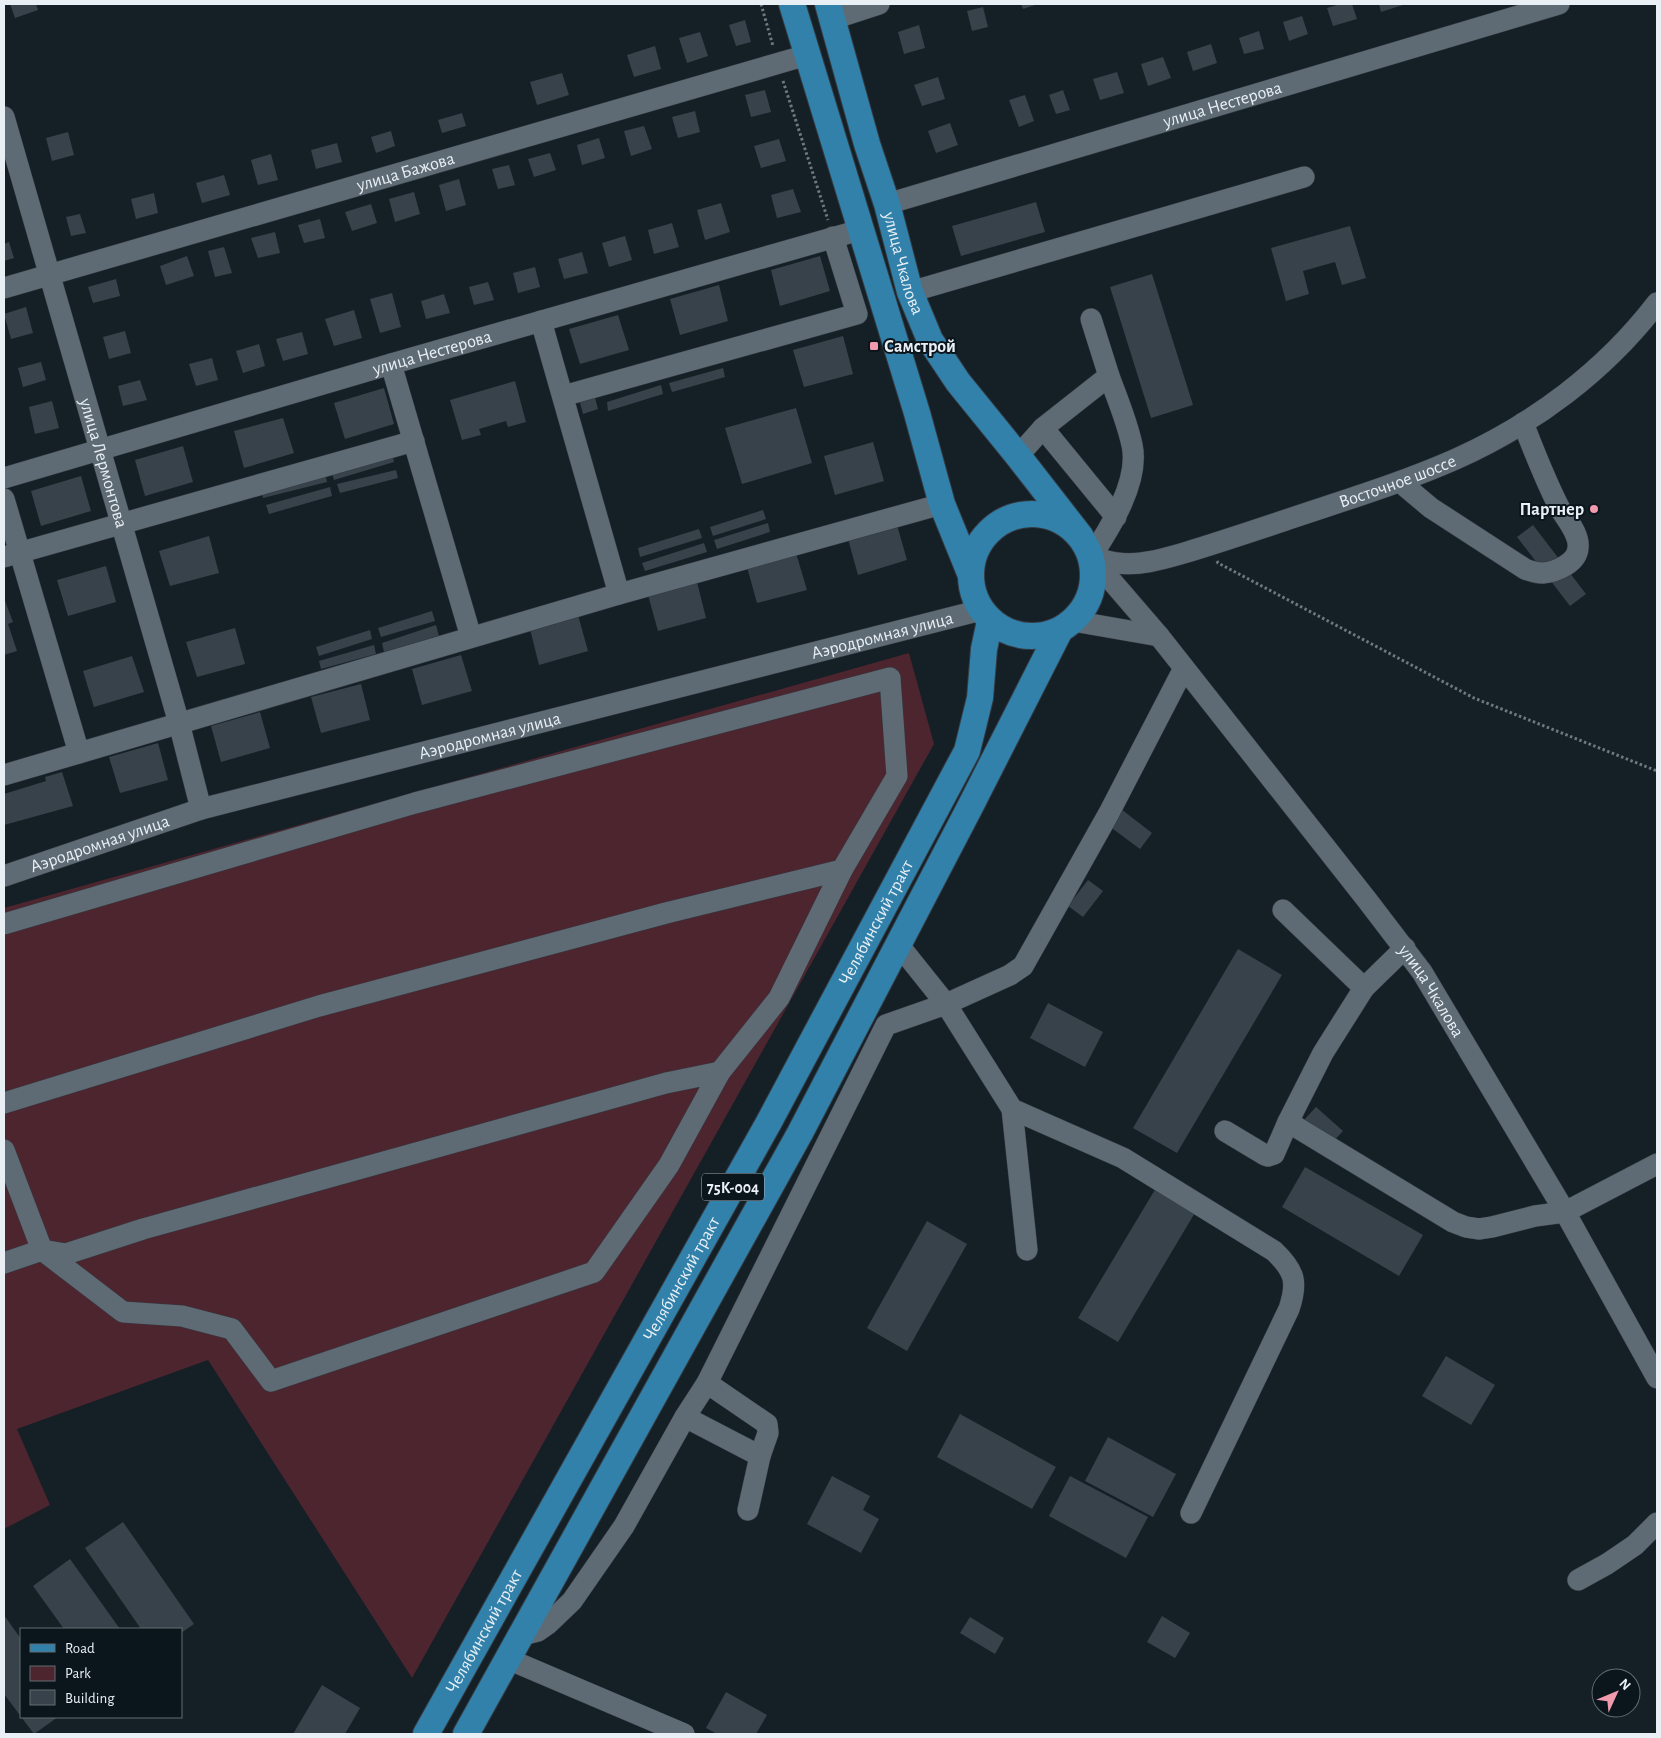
<svg xmlns="http://www.w3.org/2000/svg" width="1661" height="1738" viewBox="0 0 1661 1738" font-family="'Alegreya Sans',sans-serif">
<style>
.green{fill:#4c252f}
.building{fill:#37424a}
.lines{fill:none;stroke-linecap:round;stroke-linejoin:round}
.minor-casing{stroke:#353b42;stroke-width:22}
.major-casing{stroke:#353b42;stroke-width:28}
.path{stroke:#6e787e;stroke-width:3;stroke-dasharray:2.5 2.5;stroke-linecap:butt}
.minor{stroke:#5f6b74;stroke-width:21}
.major{stroke:#3181ab;stroke-width:26}
.poi-dot{fill:#f29aad;stroke:#0b151c;stroke-width:2}
.labels{text-anchor:middle;stroke-width:4;stroke-linejoin:round;paint-order:stroke}
.shield{fill:#0b151c;stroke:#a6aeb4;stroke-width:1}
.shield-label{font-size:16px;font-weight:bold;fill:#e8eff5}
.street-label{font-size:18px;fill:#e8eff5;stroke:#0b151c}
.poi-label{font-size:18px;font-weight:bold;fill:#e8eff5;stroke:#0b151c;text-anchor:start}
</style>
<rect width="100%" height="100%" fill="#141f26"/>
<!-- green -->
<path class="green" d="M909,653L934,744L412,1678L208,1360L17,1429L50,1505L4,1529V908Z"/>
<!-- building -->
<g class="building">
<path d="M10,4H36L38,10L15,18Z"/>
<path d="M1021,4H1038L1023,9Z"/>
<path d="M1340,4H1352L1357,19L1333,26L1327,8Z"/>
<path d="M1379,4H1406L1381,12Z"/>
<path d="M983,7L988,27L972,31L967,11Z"/>
<path d="M1302,16L1308,34L1289,41L1283,22Z"/>
<path d="M745,20L751,42L736,46L729,25Z"/>
<path d="M919,25L925,48L904,54L898,32Z"/>
<path d="M1259,31L1264,49L1244,54L1239,38Z"/>
<path d="M700,32L708,56L687,63L679,38Z"/>
<path d="M1211,44L1217,63L1193,71L1187,52Z"/>
<path d="M655,46L661,69L634,77L627,55Z"/>
<path d="M1163,57L1171,78L1148,86L1141,64Z"/>
<path d="M1117,72L1124,93L1100,100L1093,79Z"/>
<path d="M562,73L569,95L537,105L530,82Z"/>
<path d="M938,77L945,99L922,106L914,85Z"/>
<path d="M765,90L771,112L751,117L745,95Z"/>
<path d="M1063,90L1070,110L1056,114L1049,95Z"/>
<path d="M1025,95L1034,121L1019,127L1009,100Z"/>
<path d="M695,111L700,132L678,138L672,117Z"/>
<path d="M462,113L466,126L442,133L438,120Z"/>
<path d="M950,123L958,145L936,153L928,131Z"/>
<path d="M644,126L652,149L631,156L624,131Z"/>
<path d="M391,131L395,146L376,153L371,137Z"/>
<path d="M68,132L74,155L52,161L46,138Z"/>
<path d="M599,138L605,158L582,165L577,145Z"/>
<path d="M779,139L786,161L761,168L754,146Z"/>
<path d="M337,143L342,162L316,169L311,150Z"/>
<path d="M550,153L556,170L534,177L528,159Z"/>
<path d="M271,154L278,180L258,185L251,160Z"/>
<path d="M509,165L515,185L498,189L492,169Z"/>
<path d="M224,175L230,195L202,203L196,183Z"/>
<path d="M459,179L466,205L446,211L439,185Z"/>
<path d="M793,189L801,212L777,218L771,195Z"/>
<path d="M414,192L420,214L395,222L389,199Z"/>
<path d="M154,193L158,213L136,219L131,199Z"/>
<path d="M1036,202L1045,232L961,256L952,226Z"/>
<path d="M721,203L730,232L705,240L697,210Z"/>
<path d="M371,204L377,223L352,231L345,212Z"/>
<path d="M80,214L86,233L71,236L66,217Z"/>
<path d="M320,219L325,238L304,243L298,225Z"/>
<path d="M672,223L679,247L654,254L648,230Z"/>
<path d="M1350,226L1366,278L1342,285L1335,262L1303,271L1309,294L1286,301L1271,248Z"/>
<path d="M275,232L280,253L258,258L251,238Z"/>
<path d="M625,236L632,260L609,267L602,243Z"/>
<path d="M9,242L14,258L4,261V244Z"/>
<path d="M224,247L232,273L215,277L208,251Z"/>
<path d="M582,252L588,273L564,279L558,259Z"/>
<path d="M187,256L194,276L166,285L160,266Z"/>
<path d="M820,256L830,291L780,306L771,270Z"/>
<path d="M535,267L540,287L518,293L513,273Z"/>
<path d="M1152,274L1193,405L1151,418L1110,287Z"/>
<path d="M116,279L120,296L93,303L88,287Z"/>
<path d="M488,282L494,300L474,305L469,287Z"/>
<path d="M719,285L728,321L680,335L670,299Z"/>
<path d="M392,293L401,327L380,333L370,299Z"/>
<path d="M444,294L450,313L426,319L421,301Z"/>
<path d="M26,307L33,333L11,339L4,314Z"/>
<path d="M354,310L362,338L334,346L325,319Z"/>
<path d="M618,315L629,350L580,364L569,329Z"/>
<path d="M125,331L131,353L109,359L103,337Z"/>
<path d="M302,332L308,354L283,361L276,339Z"/>
<path d="M843,336L853,374L804,387L793,350Z"/>
<path d="M259,344L265,366L243,373L236,351Z"/>
<path d="M212,358L218,380L196,386L189,364Z"/>
<path d="M41,362L46,380L23,387L18,368Z"/>
<path d="M723,368L725,377L672,392L669,383Z"/>
<path d="M140,380L147,400L123,406L118,386Z"/>
<path d="M515,381L526,422L508,427L506,421L479,429L481,435L462,440L450,400Z"/>
<path d="M661,385L663,394L608,411L607,402Z"/>
<path d="M384,388L394,424L345,439L334,403Z"/>
<path d="M594,394L598,409L583,414L579,399Z"/>
<path d="M52,401L59,428L35,434L29,407Z"/>
<path d="M796,408L812,463L742,484L725,428Z"/>
<path d="M283,418L294,453L244,468L234,431Z"/>
<path d="M873,442L884,481L835,495L824,456Z"/>
<path d="M183,446L193,482L145,496L135,460Z"/>
<path d="M392,453L394,462L334,480L331,471Z"/>
<path d="M396,470L398,478L340,493L337,484Z"/>
<path d="M325,473L327,482L263,498L261,490Z"/>
<path d="M81,476L91,511L41,526L31,491Z"/>
<path d="M330,487L332,496L269,514L266,505Z"/>
<path d="M763,510L766,519L713,536L710,527Z"/>
<path d="M768,523L770,532L717,549L714,540Z"/>
<path d="M897,525L907,560L858,575L848,539Z"/>
<path d="M1533,525L1586,594L1570,606L1517,537Z"/>
<path d="M699,529L702,538L640,557L638,548Z"/>
<path d="M209,536L219,573L170,586L159,551Z"/>
<path d="M704,543L707,552L645,571L642,563Z"/>
<path d="M796,553L807,590L757,603L747,567Z"/>
<path d="M106,566L116,602L68,616L57,580Z"/>
<path d="M697,582L706,618L658,631L648,595Z"/>
<path d="M4,598L13,622L8,624L17,651L4,655Z"/>
<path d="M432,611L435,621L381,637L378,628Z"/>
<path d="M578,615L588,651L539,665L530,629Z"/>
<path d="M436,625L439,636L384,652L382,643Z"/>
<path d="M235,628L245,664L197,677L186,642Z"/>
<path d="M370,630L372,639L319,656L316,647Z"/>
<path d="M374,645L376,654L321,669L319,661Z"/>
<path d="M461,655L472,691L422,705L412,669Z"/>
<path d="M132,656L144,692L94,707L83,671Z"/>
<path d="M361,684L370,720L321,733L311,697Z"/>
<path d="M260,712L270,748L221,762L211,726Z"/>
<path d="M158,743L168,780L120,793L109,757Z"/>
<path d="M62,772L73,806L4,825V794L46,781L45,777Z"/>
<path d="M1121,809L1152,833L1140,849L1109,826Z"/>
<path d="M1088,880L1103,891L1083,917L1068,906Z"/>
<path d="M1238,949L1282,975L1177,1153L1133,1128Z"/>
<path d="M1048,1003L1103,1032L1085,1067L1030,1038Z"/>
<path d="M1316,1107L1343,1131L1331,1144L1304,1120Z"/>
<path d="M1305,1167L1423,1235L1399,1276L1282,1207Z"/>
<path d="M1156,1188L1196,1211L1118,1342L1078,1318Z"/>
<path d="M927,1221L967,1244L907,1351L867,1328Z"/>
<path d="M1446,1356L1495,1385L1471,1425L1422,1396Z"/>
<path d="M960,1414L1056,1467L1032,1509L937,1457Z"/>
<path d="M1108,1437L1176,1474L1153,1517L1085,1481Z"/>
<path d="M832,1476L870,1496L863,1510L879,1519L861,1553L807,1524Z"/>
<path d="M1070,1476L1148,1517L1126,1558L1049,1516Z"/>
<path d="M123,1522L194,1624L181,1633V1629H141L85,1548Z"/>
<path d="M70,1559L120,1629H64L33,1586Z"/>
<path d="M4,1615L21,1639V1717H58L34,1734L4,1694Z"/>
<path d="M1162,1616L1190,1633L1175,1658L1147,1642Z"/>
<path d="M970,1617L1004,1638L995,1654L960,1633Z"/>
<path d="M322,1685L360,1708L345,1734H293Z"/>
<path d="M726,1692L767,1715L756,1734H717L706,1728Z"/>
</g>
<g class="lines">
<defs>
<g id="minor">
<path d="M833,19L879,4"/>
<path id="s1" d="M4,117L179,723L201,809"/>
<path id="s2" d="M887,204L1559,4"/>
<path id="s3" d="M4,288L807,55"/>
<path d="M910,292L1304,177"/>
<path d="M1091,319L1109,376"/>
<path d="M541,321L619,594"/>
<path d="M391,364L471,637"/>
<path d="M563,396L857,314L833,237"/>
<path d="M1018,456L1043,428"/>
<path id="s4" d="M4,478L391,364L860,230"/>
<path d="M1400,482L1431,508L1525,569C1530,571 1537,573 1543,573C1556,572 1577,563 1578,548C1580,534 1566,519 1559,507C1545,480 1534,451 1523,423"/>
<path d="M4,499L79,753"/>
<path d="M4,557L414,441"/>
<path id="s5" d="M1091,557L1159,636L1367,900L1422,972L1565,1212L1657,1378"/>
<path id="s6" d="M1091,557C1100,559 1109,562 1117,563C1140,566 1163,559 1184,553C1214,544 1244,534 1274,524C1335,503 1397,485 1456,459C1534,424 1605,371 1657,303"/>
<path d="M1091,557C1110,528 1140,481 1132,445C1127,421 1117,398 1109,376L1043,428L1116,517"/>
<path d="M1073,621L1159,636"/>
<path d="M4,775L619,594L942,504"/>
<path id="s7" d="M4,876L201,809L981,610"/>
<path d="M1283,910L1364,988"/>
<path d="M4,924L415,803L890,678L897,776L842,870L666,913L319,1006L4,1103"/>
<path d="M898,944L946,1004L1010,975L1023,966L1109,813L1184,668"/>
<path d="M720,1072L779,998L842,870"/>
<path d="M1012,1109L1027,1250"/>
<path d="M1288,1122L1453,1222L1466,1227L1479,1229L1492,1227L1535,1216L1565,1212L1657,1164"/>
<path d="M1225,1131L1265,1155L1268,1156L1274,1154L1288,1122L1323,1053L1364,988L1405,948"/>
<path d="M4,1150L42,1250L123,1312L182,1316L232,1329L271,1381L594,1272L669,1165L720,1072L666,1083L423,1151L143,1229L66,1254L42,1250L4,1263"/>
<path d="M707,1383L767,1424L768,1433L760,1456"/>
<path d="M685,1417L707,1383L886,1025L946,1004L1012,1109L1123,1158L1274,1251C1295,1271 1298,1282 1289,1309L1191,1513"/>
<path d="M1578,1580L1607,1564L1635,1545L1657,1523"/>
<path d="M522,1635L538,1631L548,1624L572,1601L624,1526L685,1417L760,1456L748,1510"/>
<path d="M508,1659L684,1734"/>
</g>
<g id="major">
<path d="M792,4L917,413L942,504L970,573"/>
<path id="s8" d="M828,4L867,144L887,204L910,292L930,340L958,382L1018,456L1081,537"/>
<circle cx="1032" cy="575" r="61"/>
<path id="s9" d="M426,1734L769,1122L967,751L980,698L984,649L990,621"/>
<path d="M466,1734L800,1133L970,807L1060,630"/>
</g>
</defs>
<!-- minor casing -->
<use href="#minor" class="minor-casing"/>
<!-- major casing -->
<use href="#major" class="major-casing"/>
<!-- path -->
<g class="path">
<path d="M761,4L773,46"/>
<path d="M783,81L828,220"/>
<path d="M1217,561L1218,563L1474,698L1657,771"/>
</g>
<!-- minor -->
<use href="#minor" class="minor"/>
<!-- major -->
<use href="#major" class="major"/>
</g>
<!-- markers -->
<g class="poi-dot">
<rect x="869" y="341" width="10" height="10" rx="2.5"/>
<circle cx="1594" cy="509" r="5"/>
</g>
<g class="labels">
<!-- shield labels -->
<rect class="shield" x="702" y="1173.5" width="62" height="27" rx="4"/>
<g class="shield-label">
<text x="733" y="1193">75К-004</text>
</g>
<!-- street labels -->
<g class="street-label">
<text dy="6" stroke="none"><textPath href="#s2" startOffset="350">улица Нестерова</textPath></text>
<text dy="6" stroke="none"><textPath href="#s3" startOffset="418">улица Бажова</textPath></text>
<text dy="6" stroke="none"><textPath href="#s8" startOffset="270">улица Чкалова</textPath></text>
<text dy="6" stroke="none"><textPath href="#s4" startOffset="446">улица Нестерова</textPath></text>
<text dy="6" stroke="none"><textPath href="#s1" startOffset="360">улица Лермонтова</textPath></text>
<text dy="6" stroke="none"><textPath href="#s6" startOffset="320">Восточное шоссе</textPath></text>
<text dy="6" stroke="none"><textPath href="#s7" startOffset="911">Аэродромная улица</textPath></text>
<text dy="6" stroke="none"><textPath href="#s7" startOffset="506">Аэродромная улица</textPath></text>
<text dy="6" stroke="none"><textPath href="#s7" startOffset="101">Аэродромная улица</textPath></text>
<text dy="6" stroke="none"><textPath href="#s9" startOffset="928">Челябинский тракт</textPath></text>
<text dy="6" stroke="none"><textPath href="#s5" startOffset="552">улица Чкалова</textPath></text>
<text dy="6" stroke="none"><textPath href="#s9" startOffset="522">Челябинский тракт</textPath></text>
<text dy="6" stroke="none"><textPath href="#s9" startOffset="118">Челябинский тракт</textPath></text>
</g>
<!-- poi labels -->
<g class="poi-label">
<text x="884" y="352">Самстрой</text>
<text x="1584" y="515" text-anchor="end">Партнер</text>
</g>
</g>
<!-- border -->
<rect width="1661" height="1738" fill="none" stroke="#e8eff5" stroke-width="10"/>
<!-- legend -->
<rect x="20" y="1628" width="162" height="90" fill="#0b151c" stroke="#636c73"/>
<rect x="30" y="1644" width="25" height="8" fill="#3181ab" stroke="#636c73"/>
<text x="65" y="1653" font-size="15" fill="#e8eff5">Road</text>
<rect x="30" y="1666" width="25" height="15" fill="#4c252f" stroke="#636c73"/>
<text x="65" y="1678" font-size="15" fill="#e8eff5">Park</text>
<rect x="30" y="1690" width="25" height="15" fill="#37424a" stroke="#636c73"/>
<text x="65" y="1703" font-size="15" fill="#e8eff5">Building</text>
<!-- north arrow -->
<g transform="translate(1616 1693) rotate(46)"><circle r="24" fill="#0b151c" stroke="#636c73"/>
<path d="M0-4L9 19L0 12L-9 19Z" fill="#f29aad"/>
<text y="-8" font-size="14" font-weight="bold" text-anchor="middle" fill="#e8eff5">N</text>
</g>
</svg>
